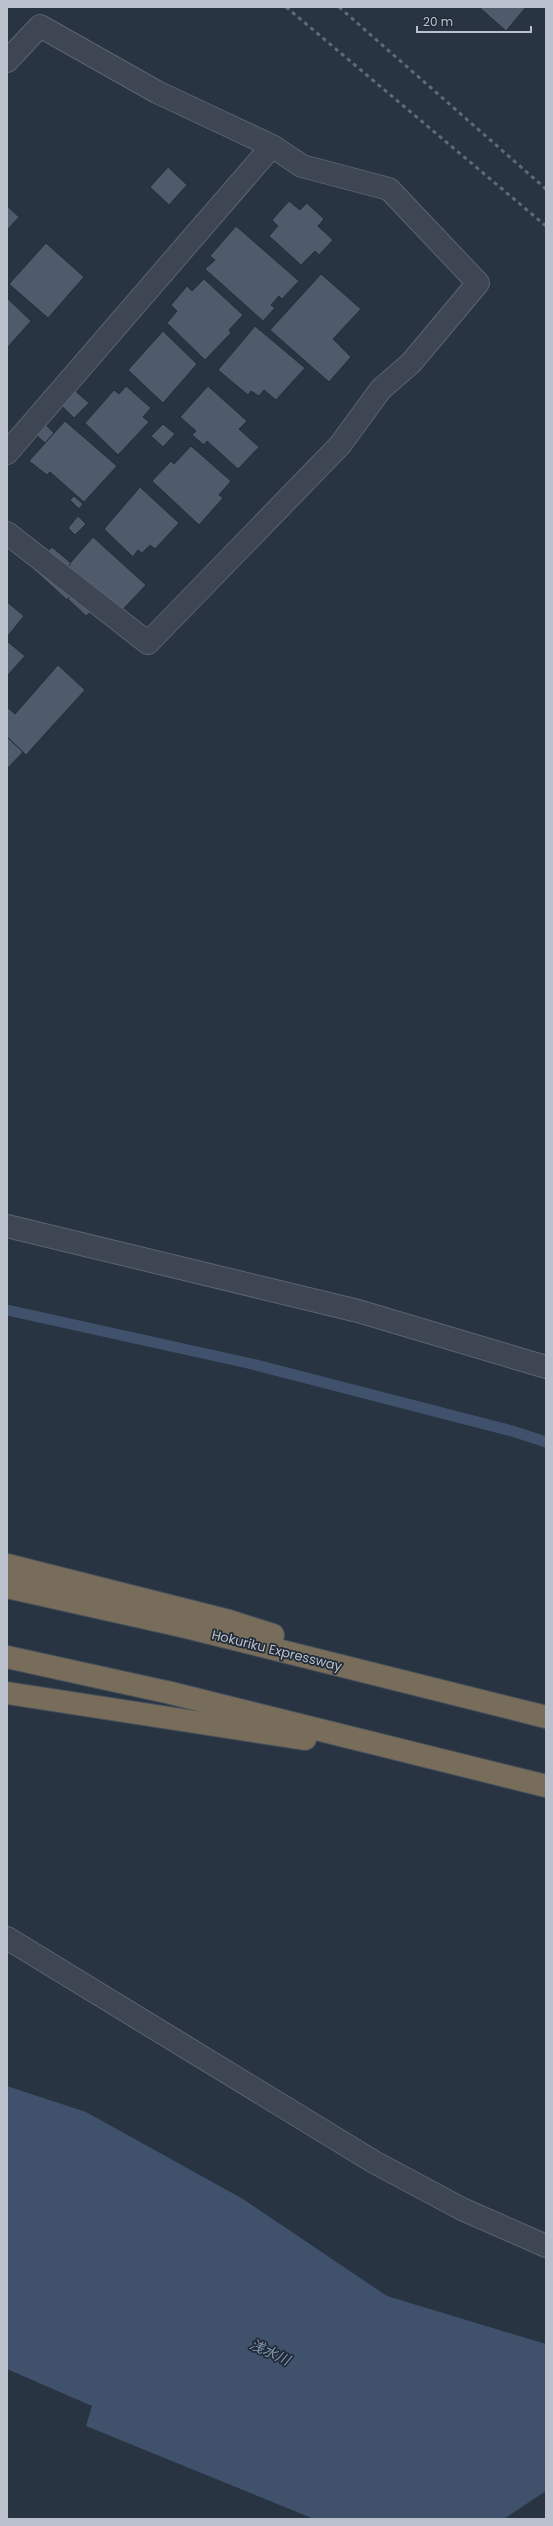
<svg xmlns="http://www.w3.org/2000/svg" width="553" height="2526" viewBox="0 0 553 2526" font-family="Poppins,'Noto Sans JP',sans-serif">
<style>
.water{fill:#3f516b}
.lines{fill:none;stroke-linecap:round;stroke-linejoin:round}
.stream{stroke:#3f516b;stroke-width:11}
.building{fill:#4f5b6b;stroke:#232d3a}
.street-casing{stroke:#5b6470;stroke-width:24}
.highway-casing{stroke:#47515d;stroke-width:24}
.street{stroke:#3d4652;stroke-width:22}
.highway{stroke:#786c5a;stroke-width:22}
.rail{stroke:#5f6a79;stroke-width:3;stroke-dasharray:4 4;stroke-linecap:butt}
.labels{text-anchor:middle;stroke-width:3.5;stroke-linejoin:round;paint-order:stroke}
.street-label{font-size:13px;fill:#bac1cc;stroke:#212b38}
.water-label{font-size:14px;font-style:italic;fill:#8397b2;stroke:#212b38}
</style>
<rect width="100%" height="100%" fill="#293442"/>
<!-- water -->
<path class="water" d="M7,2086L86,2112L243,2199L387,2296L546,2344V2491L504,2519H314L86,2426L92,2406L7,2369Z"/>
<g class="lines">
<!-- stream -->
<path class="stream" d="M7,1310L252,1364L512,1431L546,1442"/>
</g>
<!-- building -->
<g class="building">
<path d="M479,7H526L506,31Z"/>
<path d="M168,167L187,185L169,205L150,187Z"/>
<path d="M289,201L300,210L307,203L324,219L318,226L333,240L319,255L315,251L301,265L269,236L278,226L272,220Z"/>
<path d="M7,206L19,217L7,230Z"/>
<path d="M236,226L299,281L282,299L279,296L271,305L275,308L263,321L205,269L215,260L210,256Z"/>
<path d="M46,243L84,277L48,318L9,284Z"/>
<path d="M321,274L361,309L333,339L351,357L329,382L270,330Z"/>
<path d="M204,279L243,315L229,330L231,333L205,360L167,323L177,311L171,305L187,286L192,291Z"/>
<path d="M7,298L31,321L7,348Z"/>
<path d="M255,326L305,368L276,400L264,390L259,396L251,391L248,395L218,370Z"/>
<path d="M163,331L197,364L163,403L128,370Z"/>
<path d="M64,381L89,403L74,418L50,395Z"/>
<path d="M126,386L151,408L143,417L149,422L118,455L85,423L114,390L119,394Z"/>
<path d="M208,386L247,421L239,429L259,447L238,469L207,441L204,445L192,435L196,431L180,417Z"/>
<path d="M34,413L54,433L45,443L24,424Z"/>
<path d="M65,421L117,466L84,502L50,472L47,475L29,461Z"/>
<path d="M163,424L175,434L163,447L151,436Z"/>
<path d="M191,446L231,481L219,495L223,498L199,525L152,481L171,461L174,464Z"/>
<path d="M140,487L179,523L155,549L150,545L142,553L138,550L133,557L104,529Z"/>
<path d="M74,496L83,504L79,509L70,500Z"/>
<path d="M78,516L86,524L75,535L68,528Z"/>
<path d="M93,537L146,585L111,622L94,609L86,616L68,599L73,593L57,578Z"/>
<path d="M52,547L71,563L57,578L73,593L67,600L32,568Z"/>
<path d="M7,602L24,616L7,637Z"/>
<path d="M7,641L25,656L7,676Z"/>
<path d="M58,665L85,690L26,755L7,737V707L15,714Z"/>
<path d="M7,737L23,752L7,769Z"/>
</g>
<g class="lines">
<defs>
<g id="street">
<path d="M7,61L40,26L157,92L272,146L302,166L389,189L478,283L411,363L381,389L340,445L148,643L7,533"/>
<path d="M7,453L272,146"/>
<path d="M7,1226L358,1311L546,1367"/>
<path d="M7,1938L374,2162L462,2209L546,2246"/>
</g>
<g id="highway">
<path d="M7,1565L229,1621L273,1635"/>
<path d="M7,1587L186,1627L546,1717"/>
<path d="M7,1657L171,1693L546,1786"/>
<path d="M7,1693L305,1739"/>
</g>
</defs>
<!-- street casing -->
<use href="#street" class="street-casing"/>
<!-- highway casing -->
<use href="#highway" class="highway-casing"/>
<!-- street -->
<use href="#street" class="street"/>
<!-- highway -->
<use href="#highway" class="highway"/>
<!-- rail -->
<g class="rail">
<path d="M286,7L546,226"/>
<path d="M339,7L546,189"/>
</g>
</g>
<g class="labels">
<!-- street labels -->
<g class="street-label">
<text transform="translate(277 1650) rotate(14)" y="5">Hokuriku Expressway</text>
</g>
<!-- water labels -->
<g class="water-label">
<text transform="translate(270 2352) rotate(25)" y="5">浅水川</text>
</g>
</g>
<!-- border -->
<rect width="553" height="2526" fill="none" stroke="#bac1cc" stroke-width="16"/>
<!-- scale -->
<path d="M417 26v6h114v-6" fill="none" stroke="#bac1cc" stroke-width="2"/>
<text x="423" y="26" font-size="12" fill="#bac1cc" stroke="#212b38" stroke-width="3" paint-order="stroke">20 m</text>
</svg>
